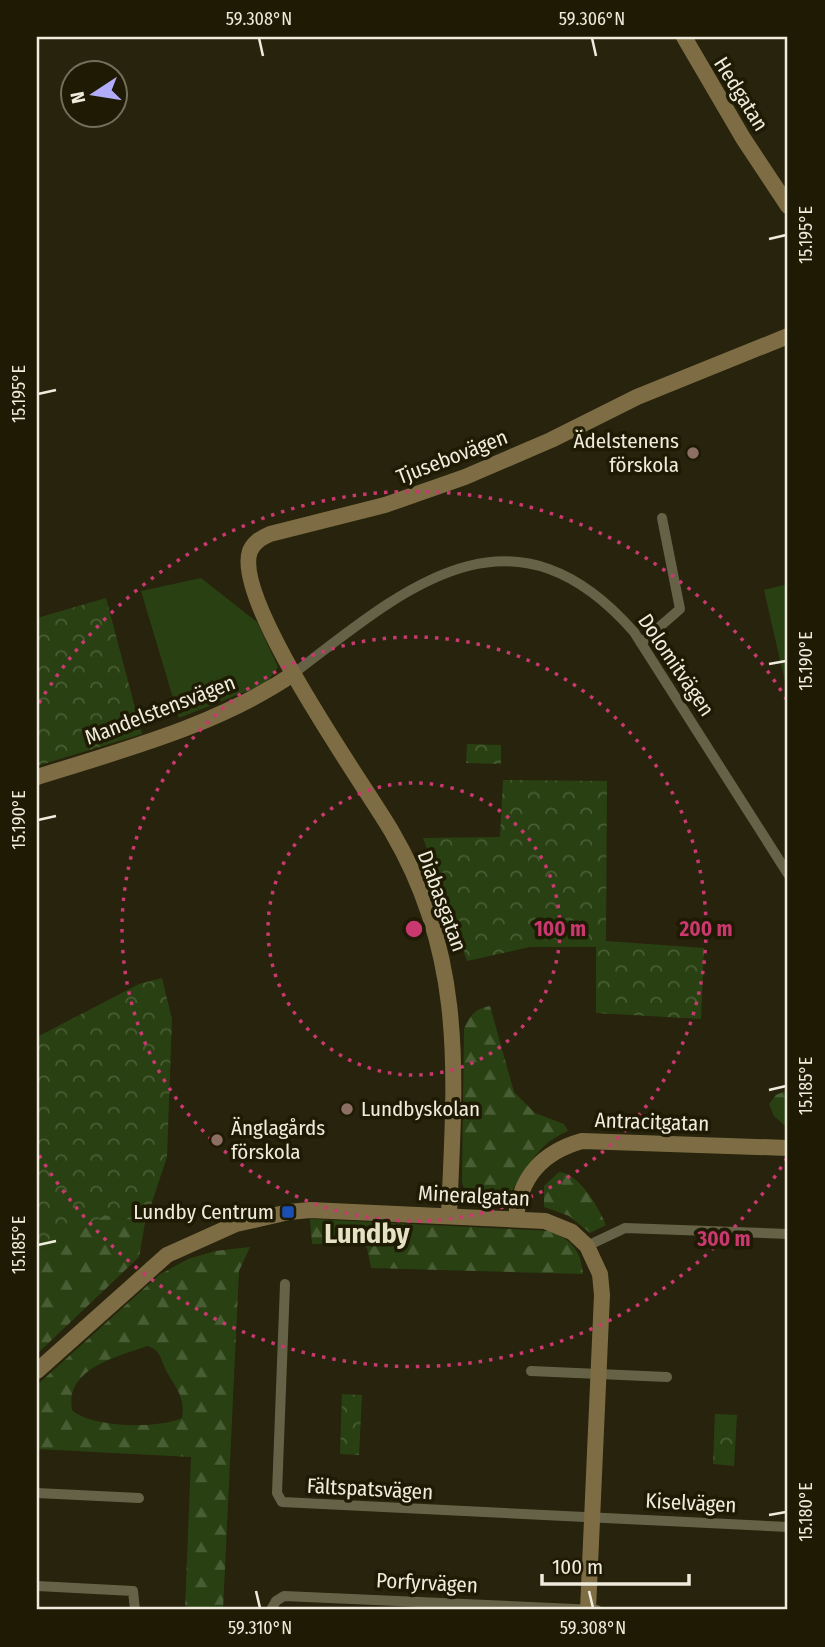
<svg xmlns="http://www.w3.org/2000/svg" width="825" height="1647" viewBox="0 0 825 1647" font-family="'Fira Sans Condensed',sans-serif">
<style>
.green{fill:#294112}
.forest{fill:url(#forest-firs);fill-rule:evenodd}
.park{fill:url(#park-crowns)}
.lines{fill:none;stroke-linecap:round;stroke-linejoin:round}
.street{stroke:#666248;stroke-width:10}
.secondary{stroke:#7e6d44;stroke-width:16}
.ticks{fill:none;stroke:#efecde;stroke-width:2.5}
.ring{fill:none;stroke:#c9386f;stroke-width:3.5;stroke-dasharray:3.5 7}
.education-dot{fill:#8d6e63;stroke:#1e1a03;stroke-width:2.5}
.transit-dot{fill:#1a4fb4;stroke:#1e1a03;stroke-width:2.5}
.labels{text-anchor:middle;stroke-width:7;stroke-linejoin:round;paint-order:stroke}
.street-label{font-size:21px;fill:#efecde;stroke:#1e1a03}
.poi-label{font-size:21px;fill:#efecde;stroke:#1e1a03;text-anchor:end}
.district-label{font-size:28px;font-weight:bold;fill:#e5e1c4;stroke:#1e1a03}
.centre{fill:#c9386f;stroke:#1e1a03;stroke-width:3.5}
.ring-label{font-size:21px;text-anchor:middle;font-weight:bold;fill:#c9386f;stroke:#1e1a03;stroke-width:7;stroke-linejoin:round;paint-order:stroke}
.neatline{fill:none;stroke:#efecde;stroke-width:2.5}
.ticks-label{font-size:18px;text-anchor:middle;fill:#efecde}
</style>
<defs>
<pattern id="forest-firs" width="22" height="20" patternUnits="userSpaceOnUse" patternTransform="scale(1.75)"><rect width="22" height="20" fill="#294112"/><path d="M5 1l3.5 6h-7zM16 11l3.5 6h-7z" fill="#485d34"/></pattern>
<pattern id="park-crowns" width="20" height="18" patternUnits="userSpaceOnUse" patternTransform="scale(1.75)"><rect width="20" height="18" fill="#294112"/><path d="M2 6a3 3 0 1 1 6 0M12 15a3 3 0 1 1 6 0" fill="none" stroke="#485d34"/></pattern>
</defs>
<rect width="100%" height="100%" fill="#27230c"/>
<!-- green -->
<g class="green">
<path d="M201,578L257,622L278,667L267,683L179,718L141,591Z"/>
<path d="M788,584V695L764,590Z"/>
</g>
<!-- forest -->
<g class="forest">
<path d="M490,1006L514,1092L535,1113L564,1124L568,1131C520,1151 526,1197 487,1207C472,1202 465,1196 462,1181L464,1029C469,1016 476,1008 490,1006Z"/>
<path d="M788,1090V1125H784L774,1116L769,1104L776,1095Z"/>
<path d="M559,1172C579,1173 599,1208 606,1225L590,1233L569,1216L544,1207V1186Z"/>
<path d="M105,1215L145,1223L139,1257L37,1354V1251L59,1244Z"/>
<path d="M310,1219L551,1231C572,1241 581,1250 583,1274L371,1268L367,1248L360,1243L312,1244Z"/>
<path d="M250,1247L239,1271L223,1610H185L191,1457L37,1449V1385L159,1275L188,1259L215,1251ZM147,1346C159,1349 160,1356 164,1366C173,1386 186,1394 182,1418C159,1429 91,1428 72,1410C65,1368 117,1357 147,1346Z"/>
</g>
<!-- park -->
<g class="park">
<path d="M106,598L142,734L37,766V618Z"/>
<path d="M467,744L501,745V764L466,763Z"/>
<path d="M503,780L607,781L606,941L704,948L701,1019L596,1013V947H530L467,961L423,838L500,837Z"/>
<path d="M162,978L172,1019L167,1157L145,1223L105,1215L59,1244L37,1251V1037L139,984Z"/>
<path d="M342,1394L362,1395L359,1455L340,1454Z"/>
<path d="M715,1414L737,1415L734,1466L713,1464Z"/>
</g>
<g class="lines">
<!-- street -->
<g class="street">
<path d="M641,643L680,609L662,518"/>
<path d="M293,674C406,587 512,493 634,632L788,874"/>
<path d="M587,1246L625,1228L788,1234"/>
<path d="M285,1284L277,1493L282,1502L788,1527"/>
<path d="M531,1371L667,1377"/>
<path d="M37,1493L139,1498"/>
<path d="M37,1586L133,1591L135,1610"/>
<path d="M271,1610L276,1601L284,1596L597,1610"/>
</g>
<!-- secondary -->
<g class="secondary">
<path d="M684,37L743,138L788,206"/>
<path d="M37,777C123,750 218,725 293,674"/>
<path d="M449,1214C455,1076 466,958 392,832C364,784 232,600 250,551C254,542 261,538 270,534L385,505L465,477L551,440L637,397L788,336"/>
<path d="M516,1218C520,1176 543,1152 582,1141L788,1148"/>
<path d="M37,1371L167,1255L236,1224L289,1212L310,1210L545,1221L572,1232L587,1246L600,1274L602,1295L588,1610"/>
</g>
</g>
<!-- ticks -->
<path class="ticks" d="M259,38L263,56M592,38L596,56M769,239L786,235M38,394L56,390M769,664L786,661M38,820L56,816M769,1090L786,1086M38,1245L56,1241M769,1515L786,1512M256,1591L260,1608M589,1591L593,1608"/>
<!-- distance rings -->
<g class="ring">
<circle cx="414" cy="929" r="146"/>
<circle cx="414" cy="929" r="292"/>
<path d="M787 1158A438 438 0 0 1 39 1155M39 703A438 438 0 0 1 787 700"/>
</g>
<!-- markers -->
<g class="education-dot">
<circle cx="693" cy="453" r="7"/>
<circle cx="347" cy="1109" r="7"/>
<circle cx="217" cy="1140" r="7"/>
</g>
<rect class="transit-dot" x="281" y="1205" width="14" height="14" rx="3.5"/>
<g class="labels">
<!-- street labels -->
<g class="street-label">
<text transform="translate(741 94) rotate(58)" y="7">Hedgatan</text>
<text transform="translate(452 457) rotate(-21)" y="7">Tjusebovägen</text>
<text transform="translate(676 665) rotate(56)" y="7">Dolomitvägen</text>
<text transform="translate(160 710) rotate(-21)" y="7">Mandelstensvägen</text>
<text transform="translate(442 901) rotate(70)" y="7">Diabasgatan</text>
<text transform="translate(652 1122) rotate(2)" y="7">Antracitgatan</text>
<text transform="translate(474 1196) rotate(3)" y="7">Mineralgatan</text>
<text transform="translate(370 1489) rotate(3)" y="7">Fältspatsvägen</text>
<text transform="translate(691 1503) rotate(3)" y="7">Kiselvägen</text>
<text transform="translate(427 1583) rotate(3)" y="7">Porfyrvägen</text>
</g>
<!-- poi labels -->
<g class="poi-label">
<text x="679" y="448">Ädelstenens<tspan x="679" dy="24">förskola</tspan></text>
<text x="361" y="1116" text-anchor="start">Lundbyskolan</text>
<text x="231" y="1135" text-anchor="start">Änglagårds<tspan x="231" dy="24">förskola</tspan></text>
<text x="274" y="1219">Lundby Centrum</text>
</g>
<!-- district labels -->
<g class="district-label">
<text x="367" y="1243">Lundby</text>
</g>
</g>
<circle cx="414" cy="929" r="10" class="centre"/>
<g class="ring-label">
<text x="560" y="936">100 m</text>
<text x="706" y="936">200 m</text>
<text x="724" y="1246">300 m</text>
</g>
<!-- border -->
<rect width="825" height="1647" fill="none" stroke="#1e1a03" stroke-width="77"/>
<!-- north arrow -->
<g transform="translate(94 94) rotate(258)"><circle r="33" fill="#1e1a03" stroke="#726e5b" stroke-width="2"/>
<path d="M0-5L12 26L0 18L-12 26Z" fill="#b1adfa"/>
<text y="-10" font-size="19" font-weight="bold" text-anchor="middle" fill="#efecde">N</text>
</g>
<!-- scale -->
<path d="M542 1574v10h147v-10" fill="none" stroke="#efecde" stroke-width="3.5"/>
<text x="552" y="1574" font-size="21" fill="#efecde" stroke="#1e1a03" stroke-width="5" paint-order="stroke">100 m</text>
<rect x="38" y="38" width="748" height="1570" class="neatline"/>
<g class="ticks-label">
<text x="259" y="25">59.308°N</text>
<text x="592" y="25">59.306°N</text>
<text transform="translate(806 235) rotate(-90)" y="6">15.195°E</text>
<text transform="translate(19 394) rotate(-90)" y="6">15.195°E</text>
<text transform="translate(806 661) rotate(-90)" y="6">15.190°E</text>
<text transform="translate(19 820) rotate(-90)" y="6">15.190°E</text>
<text transform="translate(806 1086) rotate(-90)" y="6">15.185°E</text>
<text transform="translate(19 1245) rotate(-90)" y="6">15.185°E</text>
<text transform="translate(806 1512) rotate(-90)" y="6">15.180°E</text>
<text x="260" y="1634">59.310°N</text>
<text x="593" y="1634">59.308°N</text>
</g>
</svg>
